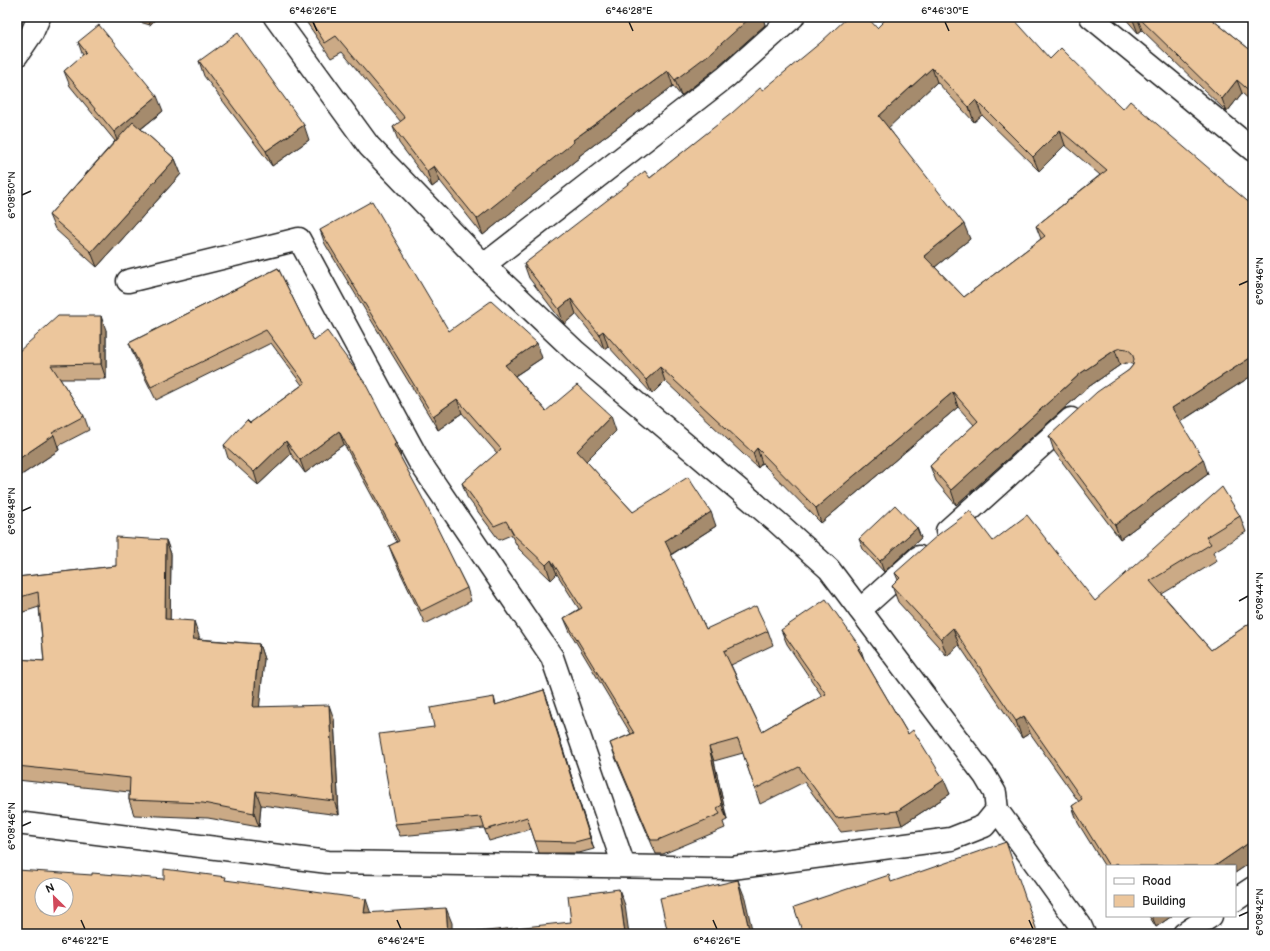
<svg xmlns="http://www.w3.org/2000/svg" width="1270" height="951" viewBox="0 0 1270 951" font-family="'Balsamiq Sans',sans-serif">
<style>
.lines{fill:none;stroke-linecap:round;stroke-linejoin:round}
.minor-casing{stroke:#1c1c1c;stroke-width:25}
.minor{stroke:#fff;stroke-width:22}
.wall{fill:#cbaa86;stroke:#1c1c1c;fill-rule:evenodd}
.shaded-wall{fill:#a58b6d;stroke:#1c1c1c}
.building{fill:#ecc69c;stroke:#1c1c1c;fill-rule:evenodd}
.ticks{fill:none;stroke:#1c1c1c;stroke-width:1.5}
.neatline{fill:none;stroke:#1c1c1c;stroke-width:1.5}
.ticks-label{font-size:10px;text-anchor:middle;fill:#1c1c1c}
</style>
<rect width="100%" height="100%" fill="#fff"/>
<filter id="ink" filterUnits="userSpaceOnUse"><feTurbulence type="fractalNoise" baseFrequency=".025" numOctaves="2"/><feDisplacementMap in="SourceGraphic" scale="8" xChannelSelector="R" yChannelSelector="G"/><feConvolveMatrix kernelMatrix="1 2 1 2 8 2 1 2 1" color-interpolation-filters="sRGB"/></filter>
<g filter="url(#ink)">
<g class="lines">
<defs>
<g id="minor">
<path d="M275,17L369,146L484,265L576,352L777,522L829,569L985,776L995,793L997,810L1080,925L1084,934"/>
<path d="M1091,17L1253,150"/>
<path d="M17,55L32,33L39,17"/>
<path d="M484,265L726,77L793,17"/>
<path d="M128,281L299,239L419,461L552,657L624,866"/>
<path d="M947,531L1071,419"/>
<path d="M860,610L919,557"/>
<path d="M17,823L328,862L732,868L951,839L984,826L997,810"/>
<path d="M1235,900L1253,888"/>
<path d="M1184,934L1211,916"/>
</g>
</defs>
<!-- minor casing -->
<use href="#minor" class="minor-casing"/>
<!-- minor -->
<use href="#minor" class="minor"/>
</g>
<!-- wall -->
<g class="wall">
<path d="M123,17H157L150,25Z"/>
<path d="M303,17H763L765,25L718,67L681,96L673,86L579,156L580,157L483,235L440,181L432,187L399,143L393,127L401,122L342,52L331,58Z"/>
<path d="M1124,17H1209L1253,52V103L1242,93L1227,112L1142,30L1138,33Z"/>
<path d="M877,28L1050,59L1123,109L1253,206V375L1180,422L1208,474L1120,539L1054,451L1049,436L1129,370L1133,365L1132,364L1126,363L1120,365L1087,388L956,505L936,481L930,466L974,425L958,407L821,523L762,463L758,468L665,381L652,394L608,346L604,349L576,314L564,324L529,278L524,264L650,178L763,90ZM937,82L974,122L982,115L1039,171L1065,145L1100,175L1036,226L1041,239L964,297L935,267L970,239L888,127Z"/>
<path d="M78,42L163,111L141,129L175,159L181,174L97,267L55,229L49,215L115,141L70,86L64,71L83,56Z"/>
<path d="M199,61L309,140L272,166L204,76Z"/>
<path d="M320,230L449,331L542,358L515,376L546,411L616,431L586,461L633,512L716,526L671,555L706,629L768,631L773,645L731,665L762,731L822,696L787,644L781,630L865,661L908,734L950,794L902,825L841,832L804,782L760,804L743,753L714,761L727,820L723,822L725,828L663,854H656L615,757L610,743L631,734L570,632L564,618L579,609L557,574L551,580L519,549L511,535L499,540L467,497L462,483L497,453L462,413L438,430L325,244Z"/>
<path d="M278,268L314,341L396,443L401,456H400L467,588L471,601L425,624L394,559L389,546L397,542L344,444L305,473L291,454L258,485L228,458L224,445L250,423L302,385L271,343L156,400L134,356L129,343Z"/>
<path d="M106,330V379H60L84,416L89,430L58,446L59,450L17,478V353Z"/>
<path d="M1240,516L1246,532L1213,552L1217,561L1162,594L1211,650L1253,621V861L1235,873V866H1107V870L1078,823L1072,806L1079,802L1030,733L1022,738L959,645L947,656L898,602L892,586L898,580L895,573L993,541L1095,601Z"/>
<path d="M917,528L921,538L884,572L863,549L859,539Z"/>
<path d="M166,540L171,554L170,619L199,636V639L259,644L264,659L259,707L334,719L339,815L261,805L259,827L208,818L134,815L129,800V792L17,780V659L44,661L39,607L17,614V577L116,566Z"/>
<path d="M544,690L548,701L594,849L579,853H539L531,829L489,841L484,828L400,836L395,824L434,727L494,697L496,705Z"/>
<path d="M1149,916H1172L1156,927Z"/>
</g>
<!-- shaded-wall -->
<g class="shaded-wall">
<path d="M17,17H23L17,33Z"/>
<path d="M147,17H157L150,25Z"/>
<path d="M751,17H763L765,25L718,67L681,96L675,80Z"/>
<path d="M1136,17H1137L1142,30L1138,33L1133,20Z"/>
<path d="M932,68L937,82L885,131L879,116Z"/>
<path d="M668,71L673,86L579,156L580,157L483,235L477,219L573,140Z"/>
<path d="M1237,80L1242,93L1227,112L1222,99Z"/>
<path d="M157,96L163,111L119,146L114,132Z"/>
<path d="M976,100L982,115L974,122L969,107Z"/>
<path d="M304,125L309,140L272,166L266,151Z"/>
<path d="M1060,130L1065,145L1039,171L1033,157Z"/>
<path d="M175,159L181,174L97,267L91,252Z"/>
<path d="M434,166L440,181L432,187L427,171Z"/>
<path d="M964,224L970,239L930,271L924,256Z"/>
<path d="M571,299L576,314L564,324L559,309Z"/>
<path d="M101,316L106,330V379L101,364Z"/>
<path d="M603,331L608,346L604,349L599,334Z"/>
<path d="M537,343L542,358L510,379L505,365Z"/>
<path d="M1115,350L1120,365L1087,388L956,505L951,490L1081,373Z"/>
<path d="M1250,358L1253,366V375L1178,423L1172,408Z"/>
<path d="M660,367L665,381L652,394L646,380Z"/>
<path d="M953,392L958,407L821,523L816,508Z"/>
<path d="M457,399L462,413L438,430L433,416Z"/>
<path d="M611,416L616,431L582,465L577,451Z"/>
<path d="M339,431L344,444L305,473L300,460Z"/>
<path d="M54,435L59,450L17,478V460Z"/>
<path d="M286,441L291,454L258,485L254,472Z"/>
<path d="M396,443L401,456L398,458L394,445Z"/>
<path d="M757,448L762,463L758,468L753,453Z"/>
<path d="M1203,459L1208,474L1120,539L1115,525Z"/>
<path d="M711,512L716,526L670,555L665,541Z"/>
<path d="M917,528L921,538L884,572L880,561Z"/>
<path d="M166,540L171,554L170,633L165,619Z"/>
<path d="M551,560L557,574L551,580L546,565Z"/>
<path d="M194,621L199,636L198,653L193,639Z"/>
<path d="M953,628L959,645L947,656L941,639Z"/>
<path d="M259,644L264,659L258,722L253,707Z"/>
<path d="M860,647L865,662L858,649Z"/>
<path d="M544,690L548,701L594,849L590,838Z"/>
<path d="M329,705L334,719L339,815L334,801Z"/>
<path d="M1024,716L1030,733L1022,738L1016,721Z"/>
<path d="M709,747L714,761L727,820L722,805Z"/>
<path d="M944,780L950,794L902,825L897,811Z"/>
<path d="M256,791L261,805L259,827L254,813Z"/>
<path d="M1253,840V861L1235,873V866H1215Z"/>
<path d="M1117,863L1119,866H1113Z"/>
<path d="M738,880L745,898L753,934H750Z"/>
<path d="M619,889L625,905L629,934H625Z"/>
<path d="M366,899L371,914L364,913Z"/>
<path d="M446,908L452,923V934H448Z"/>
<path d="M1152,916H1172L1156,927Z"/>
</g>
<!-- building -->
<g class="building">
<path d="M308,17H751L712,52L675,80L668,71L573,140L574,142L477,219L434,166L427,171L393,127L405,118L336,36L325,43Z"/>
<path d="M848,17H867L877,28L888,17H1012L1050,59L1061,48L1123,109L1130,101L1253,206V361L1250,358L1172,408L1203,459L1115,525L1049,436L1097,392L1129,370L1133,365L1134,359L1132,353L1127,349L1120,348L1115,350L1081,373L951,490L930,466L978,421L953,392L816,508L757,448L753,453L660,367L646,380L603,331L599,334L571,299L559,309L524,264L645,171L650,178L732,113L760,88L763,90L820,43ZM932,68L969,107L976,100L1033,157L1060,130L1107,170L1036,226L1045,236L964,297L924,256L964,224L879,116Z"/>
<path d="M1131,17H1136L1133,20Z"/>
<path d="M1138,17H1209L1253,52V94L1237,80L1222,99Z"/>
<path d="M99,25L157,96L114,132L64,71L86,52L78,42Z"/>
<path d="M238,33L304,125L266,151L199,61Z"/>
<path d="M133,122L175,159L91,252L49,215Z"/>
<path d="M372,201L449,331L491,301L537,343L505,365L546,411L577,385L611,416L577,451L633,512L688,477L711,512L665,541L706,629L756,606L768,631L724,651L762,731L826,694L781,630L826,599L860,647L858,649L908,734L913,730L944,780L897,811L836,818L799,767L755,789L738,739L709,747L722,805L717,808L720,814L658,840H651L610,743L634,733L564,618L582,608L551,560L546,565L514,535L506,521L494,526L462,483L501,449L457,399L433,416L320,230Z"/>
<path d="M278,268L314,341L327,331L365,383L396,443L394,445L422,497L467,588L421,611L389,546L399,541L339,431L300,460L286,441L254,472L224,445L247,420L250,423L305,383L266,330L151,387L129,343Z"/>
<path d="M58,316H101V364L51,365L84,416L52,433L54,435L17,460V353Z"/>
<path d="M1222,487L1240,516L1206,537L1211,544L1150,581L1211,650L1253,621V840L1215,866H1120L1117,863L1113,866H1109L1072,806L1082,799L1024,716L1016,721L953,628L941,639L892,586L900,578L895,573L939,534L970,511L993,541L1027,515L1095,601Z"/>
<path d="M895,505L917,528L880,561L859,539Z"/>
<path d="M116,537L166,540L165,619L194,621L193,639L259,644L253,707L329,705L334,801L256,791L254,813L203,803L129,800L130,778L17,766V659L44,661L38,592L17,598V577L116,566Z"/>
<path d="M544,690L590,838L575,842L535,841L527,817L485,830L481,817L395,824L379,734L434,727L430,708L494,697L495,705Z"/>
<path d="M1006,842L1038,934H803L794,907L889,875L891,882Z"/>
<path d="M164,869L226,877L225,880L366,899L364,913L446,908L448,934H17V870L92,875V873L164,879ZM42,885H66V909H42Z"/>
<path d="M738,880L750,934H668L660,898Z"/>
<path d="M619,889L625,934H459L571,922L568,896Z"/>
</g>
</g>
<!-- ticks -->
<path class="ticks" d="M313,22L317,31M629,22L633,31M945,22L949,31M22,195L31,191M1239,285L1248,281M22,511L31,507M1239,601L1248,596M22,826L31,822M1239,916L1248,912M81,920L85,929M397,920L401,929M713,920L717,929M1029,920L1033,929"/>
<!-- margin -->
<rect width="1270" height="951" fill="none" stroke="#fff" stroke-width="44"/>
<!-- legend -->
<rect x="1106" y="865" width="130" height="52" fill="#ffffff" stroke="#a4a4a4"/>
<rect x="1114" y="878" width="20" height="6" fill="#ffffff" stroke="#a4a4a4"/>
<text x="1142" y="885" font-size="12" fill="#1c1c1c">Road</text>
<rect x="1114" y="895" width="20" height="12" fill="#ecc69c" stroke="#a4a4a4"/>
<text x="1142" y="905" font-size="12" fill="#1c1c1c">Building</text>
<!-- north arrow -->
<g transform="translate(54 897) rotate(336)"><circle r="19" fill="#ffffff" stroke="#a4a4a4"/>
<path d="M0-3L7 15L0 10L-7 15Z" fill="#d1495b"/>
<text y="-6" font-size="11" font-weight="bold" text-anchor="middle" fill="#1c1c1c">N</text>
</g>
<rect x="22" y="22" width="1226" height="907" class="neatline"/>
<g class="ticks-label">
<text x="313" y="14">6°46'26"E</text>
<text x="629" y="14">6°46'28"E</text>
<text x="945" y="14">6°46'30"E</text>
<text transform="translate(11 195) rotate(-90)" y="4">6°08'50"N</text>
<text transform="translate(1259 281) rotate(-90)" y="4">6°08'46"N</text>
<text transform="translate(11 511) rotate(-90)" y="4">6°08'48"N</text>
<text transform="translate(1259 596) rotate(-90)" y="4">6°08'44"N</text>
<text transform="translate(11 826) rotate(-90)" y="4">6°08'46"N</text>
<text transform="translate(1259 912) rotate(-90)" y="4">6°08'42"N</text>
<text x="85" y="944">6°46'22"E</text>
<text x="401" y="944">6°46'24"E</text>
<text x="717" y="944">6°46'26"E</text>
<text x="1033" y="944">6°46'28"E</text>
</g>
</svg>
